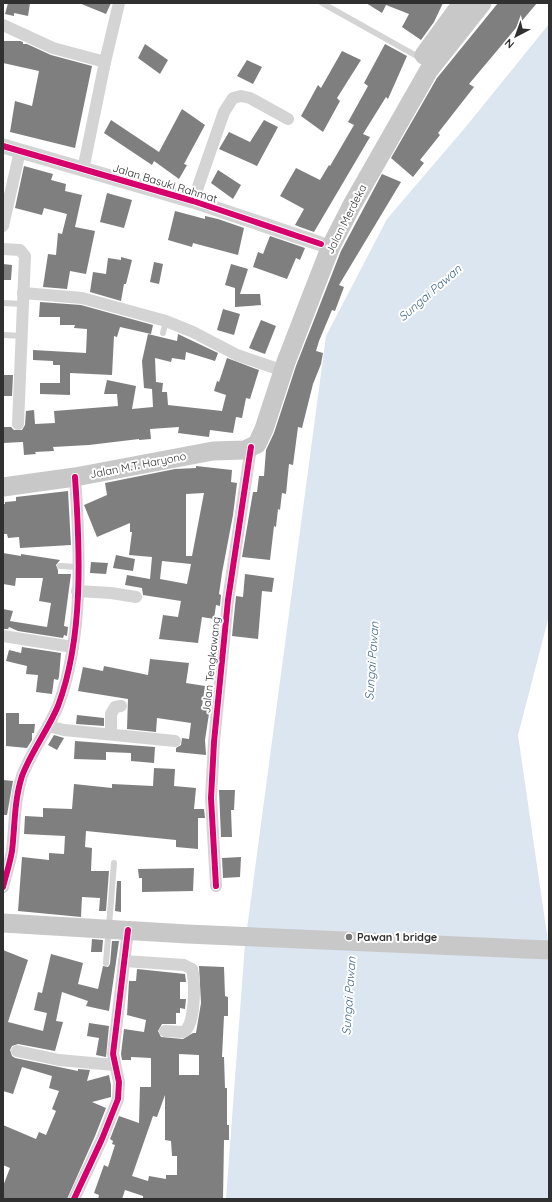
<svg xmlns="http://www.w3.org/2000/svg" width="552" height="1202" viewBox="0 0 552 1202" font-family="Quicksand,sans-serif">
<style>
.water{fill:#dbe6f1}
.building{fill:#7f7f7f;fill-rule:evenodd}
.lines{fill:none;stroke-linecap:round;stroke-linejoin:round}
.service{stroke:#d4d4d4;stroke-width:6}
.minor{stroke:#d4d4d4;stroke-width:12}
.tertiary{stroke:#d4d4d4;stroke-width:15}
.primary{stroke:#c8c8c8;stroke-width:19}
.cycleway-casing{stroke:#fff;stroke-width:8}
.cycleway{stroke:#d6006c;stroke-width:6}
.poi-dot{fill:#787878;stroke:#fff;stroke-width:1.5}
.labels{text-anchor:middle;stroke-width:4;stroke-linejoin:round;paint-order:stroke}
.street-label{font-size:11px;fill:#303030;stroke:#fff}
.poi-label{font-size:11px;font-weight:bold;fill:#303030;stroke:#fff;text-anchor:start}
.water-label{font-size:12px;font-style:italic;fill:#41678f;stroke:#fff}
</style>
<rect width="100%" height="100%" fill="#fff"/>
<!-- water -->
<path class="water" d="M549,24V616L518,735L549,948V1199H226L245,944L326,336L387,219L464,129Z"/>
<!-- building -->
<g class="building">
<path d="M8,3H30L28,16L14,13V16L5,14Z"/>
<path d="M79,3H111L106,14Z"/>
<path d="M366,3H443L434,22L421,40L402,27L409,14L386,5L382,13Z"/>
<path d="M498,3H537L469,84L474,87L438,133L440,135L420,160L424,163L413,177L391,158L437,78Z"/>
<path d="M3,41H20L23,42V44H27L51,55L92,66L75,148L10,132L15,101L32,106L39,71L3,63Z"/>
<path d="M145,44L168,60L160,74L138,58Z"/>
<path d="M385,44L407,56L388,99L386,97L363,134L370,137L314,232L300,227L295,225L304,209L280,196L296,168L320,180L329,165L330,166L354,125L348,122L368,86L364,83Z"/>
<path d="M342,51L361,60L337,98L340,101L323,132L301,116L318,85L321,88Z"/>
<path d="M247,60L262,67L253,84L237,76Z"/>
<path d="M182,109L205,125L184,164L187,165L179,179L154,161L152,165L104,133L111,120L159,152Z"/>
<path d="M264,120L278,127L257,166L219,149L229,132L250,142Z"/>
<path d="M24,166L53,174L51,180L66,184L65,191L82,195L75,227L95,231L86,274L70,271L67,289L43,287L48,254L56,255L58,233L62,234L67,214L44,208L42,215L15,208Z"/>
<path d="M218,170L241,185L233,199L211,183Z"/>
<path d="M382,174L401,182L339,285L344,287L335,311L332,310L319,341L316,351L323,353L321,364L313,384L302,428L298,427L293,465L289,464L286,494L282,493L280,510L278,509L276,527L274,526L270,560L242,557L253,492H257L259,476H264L266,450L274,433L296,366L341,251Z"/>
<path d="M107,193L132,200L124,228L100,222Z"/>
<path d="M175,211L205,219V216L218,219L244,228L238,255L193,243L192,247L168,240Z"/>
<path d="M270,236L305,248L300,260L296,258L287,279L253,267L258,252L263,254Z"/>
<path d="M121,257L132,260L126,284H124L121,301L90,292L93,272L106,274L108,258L121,260Z"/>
<path d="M154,262L163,264L159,284L150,282Z"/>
<path d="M3,264L12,265L11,280H3Z"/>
<path d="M231,264L248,269L240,294H260L261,305L235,307V288L225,285Z"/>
<path d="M40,302L81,305L153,325L151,334L120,327L117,337L114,336L112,375L70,373V395L40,394V383H60V365H53V361L33,360V350L86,353L87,329L74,328L75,325H60V317H39Z"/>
<path d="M223,309L240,314L234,335L217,330Z"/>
<path d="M261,320L276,326L265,354L249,348Z"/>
<path d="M148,334L177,341L178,334L218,353L215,361L186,352L185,360L172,358L171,362L155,358L156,382L163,383L162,392H167L168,405L222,411L226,395L214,391L217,381L219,382L227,358L259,370L250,399L246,398L242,418L236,417L233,433L210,430L209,437L178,433L179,427L150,429L151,439L139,440V439L89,445L53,447L54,451L35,452L36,454L24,455L23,442L3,443V427H11L14,430H22L25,425L26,411L34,410L35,424L55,423L54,411L118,406L117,394H104L107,380L136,386L132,409L153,407L152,389L144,388L142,361Z"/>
<path d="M3,375H13L12,396H3Z"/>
<path d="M196,466L232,470L231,482L237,483L233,515L222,573L219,594L221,595L220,606L216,605L214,619L202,617L198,643L159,639L163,615L178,617L181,601L143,595L142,588L125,585L127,575L150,579L152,557L129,555L132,532H130V523L97,537L84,505L107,495L105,483L175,469L196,468ZM204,493L192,556H186V494ZM162,561L191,564L187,584L160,579Z"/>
<path d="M68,491L71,545L20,548L19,537L8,538L7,534H3V504H5V502L16,501V497Z"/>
<path d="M3,553L21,556V554L60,560L56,565L58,570V574H71L64,626L68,627L67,636L64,635L63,638L18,631L9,627L8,629H3V609L13,611L10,621L47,627L51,603L39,601L43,578H16L15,586L3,584Z"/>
<path d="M116,555L135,559L133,571L113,568Z"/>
<path d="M91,562L108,563L106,574L90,573Z"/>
<path d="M245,574L274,578L272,592L262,591L258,639L232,636L236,596L243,597Z"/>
<path d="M22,647L61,653L59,677L58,680L54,679L52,694L36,692L38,675L26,674L27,666L6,661L9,650L21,653Z"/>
<path d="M150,659L189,663L186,683L205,686L202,706L210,707L205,740L206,755L176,752V748L181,745L182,738L189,739L191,723L157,718L156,732L127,729L128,699L78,691L83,667L103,671L104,666L148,675Z"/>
<path d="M6,713H19V724H35L34,733H32V740L27,748L6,746Z"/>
<path d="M77,715L104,718V726L76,724Z"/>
<path d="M54,735L64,738L57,750L48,745Z"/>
<path d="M75,741L155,747L154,763L131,761V753L106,752V760L74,759Z"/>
<path d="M154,768L175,769L174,786L196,788L194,809H204L205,818H198V849L176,847V840L86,831L85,847L92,848L91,871H109L106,911H99L100,898L82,897L81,917L18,911L22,857L49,860V853L64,854L65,836L24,834L25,816L43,817V808L72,809L74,784L112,788V784L153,786Z"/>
<path d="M3,780L13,781L7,815H3Z"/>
<path d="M219,790H235L234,810H231L232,837H221Z"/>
<path d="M241,857L240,877L223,878L222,858Z"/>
<path d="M194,868L193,891L142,892V878H139L138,869Z"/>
<path d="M117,881H121V912L115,911Z"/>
<path d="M92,939L103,940L102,952H91Z"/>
<path d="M112,941H119L109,1011L86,1006L88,1001L62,992L56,1021L63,1022L55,1051L18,1044L12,1046L10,1050L12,1056L15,1058L78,1071V1069L90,1070L87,1081L109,1075L111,1085V1097L92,1102L106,1108L95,1136L67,1199H3V1186L10,1168L3,1165V1125L36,1139L39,1132L46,1135L56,1111L52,1109L59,1091L49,1088L52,1076L22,1067L13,1094L3,1091V950L28,960L8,1022L43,1031L47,1013L34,1010L38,992L42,993L51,954L83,963L78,984L98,989L103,966L108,967L110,964Z"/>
<path d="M199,966L224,967L225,996L228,997V1016H224L222,1057H224L225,1088H227V1125H229V1140H224L223,1199H143V1196L125,1190L122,1199H98L99,1195L94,1193L104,1165L108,1167L115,1145L112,1144L113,1141L110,1139L119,1116L139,1123L140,1087H151V1058L131,1057V1060H122L121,1054L124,1029L144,1032L146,1020L127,1015L129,981H136L137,969L185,974L186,982H180V999H186L185,1009L180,1008V1013H176V1024H162L158,1031L161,1037L183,1039L193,1033H196L201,1003ZM179,1054L199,1055V1075H179ZM165,1095V1140L171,1141L172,1156H177V1175H166V1179L149,1176L148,1181L132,1176L153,1116L157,1117Z"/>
<path d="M89,1023L109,1026L106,1057L96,1055L99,1038L87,1036Z"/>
</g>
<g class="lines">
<!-- service -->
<g class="service">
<path d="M322,3L422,59"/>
<path d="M3,303L23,304"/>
<path d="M163,333L166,321"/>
<path d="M4,335L23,336"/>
<path d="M60,566L78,567"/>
<path d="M106,963L114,863"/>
</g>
<!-- minor -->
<g class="minor">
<path d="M3,25L53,48L105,62"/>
<path d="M83,170L105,62L119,3"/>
<path d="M193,201L224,112L233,98L241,96L250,98L288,119"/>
<path d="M3,226L20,151"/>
<path d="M3,249L20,250L25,256L18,424"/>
<path d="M23,293L82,298L166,321L193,332L237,355L275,368"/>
<path d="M77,591L111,593L136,597"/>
<path d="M3,636L73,647"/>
<path d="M48,726L64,730L175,741"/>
<path d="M111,734V714L115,707L121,706"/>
<path d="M216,886L211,798L214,742L228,600L251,447"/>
<path d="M3,887C6,875 10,863 12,851C15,826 14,801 22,776C31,752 48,730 58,706C84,637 80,549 75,477"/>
<path d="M124,961L184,965L192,969C195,981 196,1027 183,1032L165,1031"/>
<path d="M17,1051L59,1060L114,1065"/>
<path d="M74,1199L102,1139L118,1099L119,1082L113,1054L128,930"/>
</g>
<!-- tertiary -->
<path class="tertiary" d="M3,146L193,201L321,244"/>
<!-- primary -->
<g class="primary">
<path d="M424,55L462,3"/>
<path d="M3,487L75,477L213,451L245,450L257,444L264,429L286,362L313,292L331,246L352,205L429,70L482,3"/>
<path d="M3,923L187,934L549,950"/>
</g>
<defs>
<g id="cycleway">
<path d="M3,146L193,201L321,244"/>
<path d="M216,886L211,798L214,742L228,600L251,447"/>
<path d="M3,887C6,875 10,863 12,851C15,826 14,801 22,776C31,752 48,730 58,706C84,637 80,549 75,477"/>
<path d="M74,1199L102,1139L118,1099L119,1082L113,1054L128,930"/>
</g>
</defs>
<!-- cycleway casing -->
<use href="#cycleway" class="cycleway-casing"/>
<!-- cycleway -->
<use href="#cycleway" class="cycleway"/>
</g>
<!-- markers -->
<circle class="poi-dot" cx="349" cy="937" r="4"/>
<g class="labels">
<!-- street labels -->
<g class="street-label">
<text transform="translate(165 183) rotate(17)" y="4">Jalan Basuki Rahmat</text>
<text transform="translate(346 219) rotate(-63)" y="4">Jalan Merdeka</text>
<text transform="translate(138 465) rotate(-11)" y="4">Jalan M.T. Haryono</text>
<text transform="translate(211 665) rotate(-84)" y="4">Jalan Tengkawang</text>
</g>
<!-- poi labels -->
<g class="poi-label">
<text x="357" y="941">Pawan 1 bridge</text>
</g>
<!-- water labels -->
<g class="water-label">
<text transform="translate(430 293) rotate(-41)" y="4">Sungai Pawan</text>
<text transform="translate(372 661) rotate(-86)" y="4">Sungai Pawan</text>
<text transform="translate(349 996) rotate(-86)" y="4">Sungai Pawan</text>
</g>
</g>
<!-- border -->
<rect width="552" height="1202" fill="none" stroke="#303030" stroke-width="8"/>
<!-- north arrow -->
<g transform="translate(516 36) rotate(221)" stroke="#ffffff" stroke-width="3" paint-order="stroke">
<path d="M0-3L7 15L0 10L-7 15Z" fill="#303030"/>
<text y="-6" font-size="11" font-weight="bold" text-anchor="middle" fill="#303030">N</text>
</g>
</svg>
